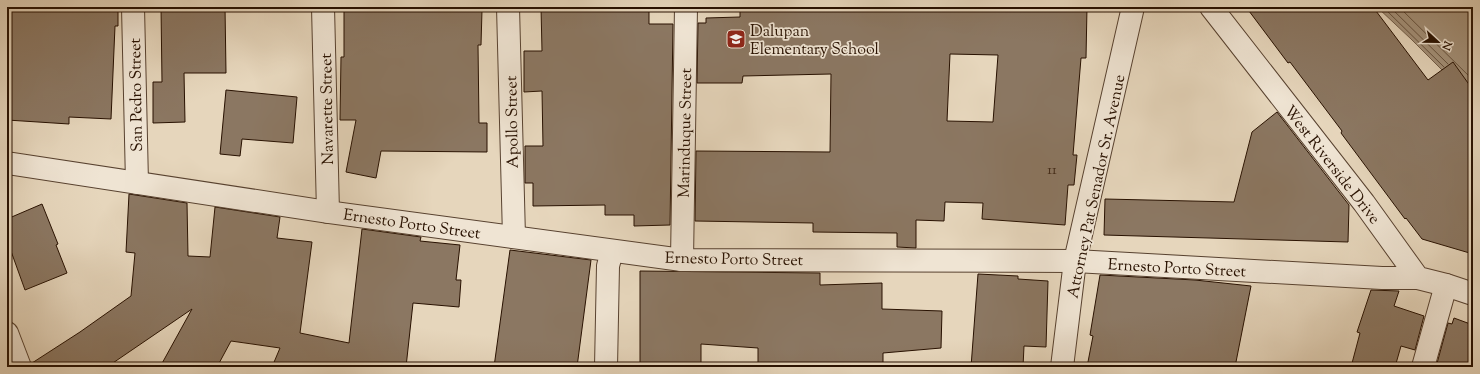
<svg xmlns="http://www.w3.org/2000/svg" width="1480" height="374" viewBox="0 0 1480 374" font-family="'Sorts Mill Goudy',serif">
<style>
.water{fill:#a5937c;stroke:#735f4b}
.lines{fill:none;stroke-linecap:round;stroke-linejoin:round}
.shore{stroke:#66523e;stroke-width:1}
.building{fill:#8b7762;stroke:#281101;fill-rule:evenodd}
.minor-casing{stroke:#584230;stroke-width:24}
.minor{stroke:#efe4d3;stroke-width:22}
.labels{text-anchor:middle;stroke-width:3.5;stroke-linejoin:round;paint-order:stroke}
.number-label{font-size:14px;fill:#412a19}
.poi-label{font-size:16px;fill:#281101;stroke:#efe4d3;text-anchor:start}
.street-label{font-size:16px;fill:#281101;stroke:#efe4d3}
</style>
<rect width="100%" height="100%" fill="#e6d6bc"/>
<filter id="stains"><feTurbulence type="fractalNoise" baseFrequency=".005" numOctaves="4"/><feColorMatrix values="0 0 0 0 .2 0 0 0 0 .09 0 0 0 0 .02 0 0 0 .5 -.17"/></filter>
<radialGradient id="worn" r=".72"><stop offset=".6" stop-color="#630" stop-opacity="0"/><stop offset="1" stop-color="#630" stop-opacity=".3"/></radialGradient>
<!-- water -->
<path class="water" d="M1377,7H1473V101L1411,39Z"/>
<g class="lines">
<!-- shore -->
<g class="shore">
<path d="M1383,7L1444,67"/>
<path d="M1390,7L1448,64"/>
<path d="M1399,7L1473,80"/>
</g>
</g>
<!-- building -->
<g class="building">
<path d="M7,7H118V26H115L111,119L69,117V124L7,120Z"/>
<path d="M161,7H225L226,73H184L185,122L153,123V82H162Z"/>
<path d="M413,7V10H482L481,45H478L479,123H487V152L381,151L376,178L346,172L356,120H340L341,57H344V8Z"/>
<path d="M541,7H649V24H673L670,225L634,226V215H605V205L533,206V183H525V146H543L542,91L524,92V51H542Z"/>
<path d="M740,7H1087L1086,58H1081L1073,155H1077L1074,185H1068L1065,225L982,219L983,203L945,202L944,221L916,220V248L897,247V233L813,232V223L695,221L696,151L830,152L831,74L743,76L742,83H697L698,23H706V18L740,17ZM950,54L998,55L993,122L947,121Z"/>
<path d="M1246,7H1373L1428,80L1453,62L1473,90V254L1422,239L1406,218L1405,219L1341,133L1342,131L1290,62L1288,63Z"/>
<path d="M226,90L297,97L293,143L242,139L240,156L220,154Z"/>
<path d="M1277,112L1349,205L1348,242L1104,235L1105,199L1234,202L1252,132Z"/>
<path d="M129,194L187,203L188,256L210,257L215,207L280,217L277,238L312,242L300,333L349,343L362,229L421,237L420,241L460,245L456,280H461L459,307L413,303L406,367H272L280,348L231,341L217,367H160L192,309L107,367H32V363L80,332L131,296L135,253L126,252Z"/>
<path d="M42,204L58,244L56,245L67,273L25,290L7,240V219Z"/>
<path d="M510,250L591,260L577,367H494Z"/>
<path d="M640,271L820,273V285L882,283V309L942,311L941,348L883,353V367H758V348L701,344V367H640Z"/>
<path d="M978,274L1018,276V279L1048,281L1046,347L1024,346L1023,367H971Z"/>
<path d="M1100,275L1195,280L1251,286L1235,367H1087L1093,336L1090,335Z"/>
<path d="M1371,290L1399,291L1394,306L1424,316L1415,350L1401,346L1395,367H1351L1360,333L1357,332Z"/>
<path d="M1454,318L1473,325V367H1436L1448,323L1452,324Z"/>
</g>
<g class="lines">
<defs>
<g id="minor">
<path d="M133,7L137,183"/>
<path d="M323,7L328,212"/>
<path d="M508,7L514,237"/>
<path d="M1211,7L1364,203L1418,278L1446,285L1473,294"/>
<path d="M7,163L328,212L682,260L1075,261L1382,278H1418"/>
<path d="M682,260L686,7"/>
<path d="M7,333L20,367"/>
<path d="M606,367L608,266L612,251"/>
<path d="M1062,367L1075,261L1133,7"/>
<path d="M1423,367L1446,285"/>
</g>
</defs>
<!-- minor casing -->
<use href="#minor" class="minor-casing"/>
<!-- minor -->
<use href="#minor" class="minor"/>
</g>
<!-- icons -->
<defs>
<symbol id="school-square" viewBox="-11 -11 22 22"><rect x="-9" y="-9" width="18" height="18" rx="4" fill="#8f2418" stroke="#efe4d3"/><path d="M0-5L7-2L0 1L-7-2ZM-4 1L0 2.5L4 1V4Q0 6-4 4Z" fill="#fff"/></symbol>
</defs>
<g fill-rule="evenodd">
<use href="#school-square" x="725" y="28" width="22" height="22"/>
</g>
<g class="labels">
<!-- number labels -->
<g class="number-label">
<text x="1052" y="174">11</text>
</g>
<!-- poi labels -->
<g class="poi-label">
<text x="750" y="36">Dalupan<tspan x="750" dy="18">Elementary School</tspan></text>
</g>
<!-- street labels -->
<g class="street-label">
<text transform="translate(135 95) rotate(-91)" y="6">San Pedro Street</text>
<text transform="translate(326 109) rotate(-91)" y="6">Navarette Street</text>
<text transform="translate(511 122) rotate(-91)" y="6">Apollo Street</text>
<text transform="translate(684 133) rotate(-89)" y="6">Marinduque Street</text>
<text transform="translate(1333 164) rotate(52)" y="6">West Riverside Drive</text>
<text transform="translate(1095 186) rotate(-78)" y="6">Attorney Pat Senador Sr. Avenue</text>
<text transform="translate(412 223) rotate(8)" y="6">Ernesto Porto Street</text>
<text transform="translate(734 258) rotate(1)" y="6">Ernesto Porto Street</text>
<text transform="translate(1177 267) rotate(3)" y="6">Ernesto Porto Street</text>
</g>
</g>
<!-- margin -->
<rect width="1480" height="374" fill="none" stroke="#e6d6bc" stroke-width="24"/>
<rect x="8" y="8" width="1464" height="358" fill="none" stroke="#281101" stroke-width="2"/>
<rect x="12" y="12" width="1456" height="350" fill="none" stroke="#281101"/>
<!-- north arrow -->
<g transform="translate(1438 42) rotate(112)" stroke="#efe4d3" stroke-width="3" paint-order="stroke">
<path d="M0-3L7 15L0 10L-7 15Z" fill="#281101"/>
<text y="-6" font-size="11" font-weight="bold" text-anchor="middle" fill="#281101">N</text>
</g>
<rect width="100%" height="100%" filter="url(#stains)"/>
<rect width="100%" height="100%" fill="url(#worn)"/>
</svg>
